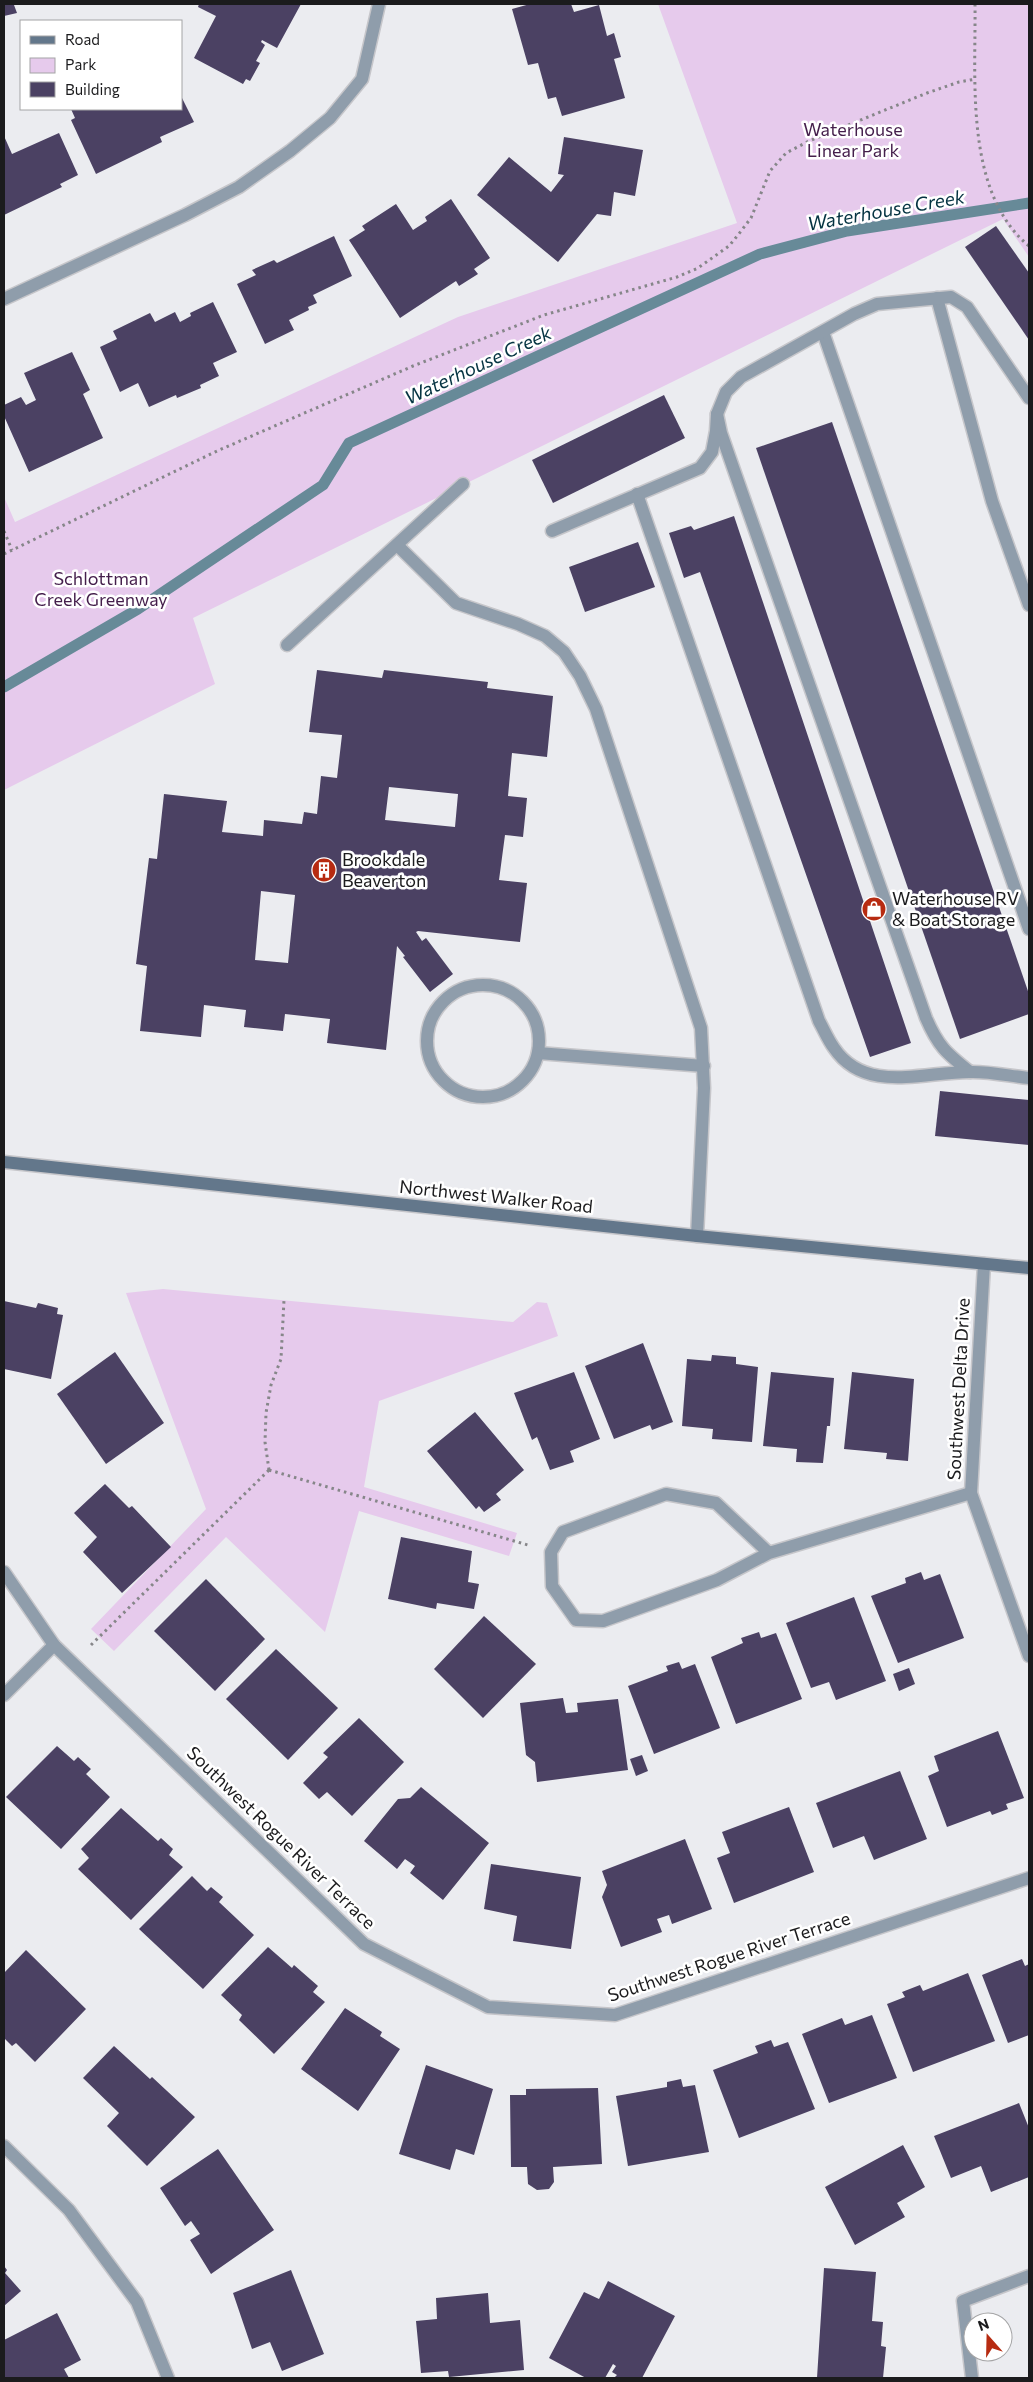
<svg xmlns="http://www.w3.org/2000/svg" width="1033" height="2382" viewBox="0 0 1033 2382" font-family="Commissioner,sans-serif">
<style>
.green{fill:#e6caec}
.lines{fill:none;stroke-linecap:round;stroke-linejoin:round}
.stream{stroke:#678a98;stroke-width:11}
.building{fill:#4b4163;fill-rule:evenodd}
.lane-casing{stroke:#c6c6ca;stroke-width:15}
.street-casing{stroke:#c6c6ca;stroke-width:15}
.secondary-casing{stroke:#c6c6ca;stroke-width:15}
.path{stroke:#868689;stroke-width:3;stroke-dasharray:2.5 4;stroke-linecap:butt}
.lane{stroke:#8f9dab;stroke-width:12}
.street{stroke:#8f9dab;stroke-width:12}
.secondary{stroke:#63778b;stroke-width:12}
.labels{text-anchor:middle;stroke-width:5;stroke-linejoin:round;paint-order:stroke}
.park-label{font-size:18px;fill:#441e4b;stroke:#fff}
.poi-label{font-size:18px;fill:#1b1b1d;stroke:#fff;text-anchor:start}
.street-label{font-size:18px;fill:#1b1b1d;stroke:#fff}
.water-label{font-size:19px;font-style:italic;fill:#053342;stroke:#fff}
</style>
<rect width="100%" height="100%" fill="#ebecf0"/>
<!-- green -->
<g class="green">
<path d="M658,4H1029V257L1003,219L193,618L215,684L4,790V497L15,522L458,317L737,223Z"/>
<path d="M163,1289L513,1322L537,1302L547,1303L558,1336L379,1401L364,1487L517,1533L509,1556L359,1511L325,1632L226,1537L114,1651L91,1629L206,1509L126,1293Z"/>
</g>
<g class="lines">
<!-- stream -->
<path class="stream" d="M4,687L138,609L323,485L349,443L760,254L847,231L1029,203"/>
</g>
<!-- building -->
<g class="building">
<path d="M4,4H19L14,5L17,13L4,16Z"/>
<path d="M199,4H301L277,48L262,40L261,42L265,45L256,61L260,63L250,81L246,79L243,84L194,58L216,16L198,7Z"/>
<path d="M530,4H571L574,12L599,5L607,36L614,33L621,57L614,59L625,98L562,116L556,97L548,99L538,63L528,65L512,9Z"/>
<path d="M181,96L194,122L160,137L162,142L96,174L71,120L75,118L71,109H181Z"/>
<path d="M59,133L78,175L60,184L62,187L4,215V136L12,154Z"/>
<path d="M564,137L643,150L635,196L614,192L611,216L597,214L558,262L477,195L509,157L551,192L564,175L558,174Z"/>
<path d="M451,199L490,258L474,269L478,274L459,286L456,281L400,318L349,240L365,230L362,226L396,204L413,230L427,221L425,217Z"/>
<path d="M996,226L1029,273V340L965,247Z"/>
<path d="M334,236L352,276L313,295L317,303L308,307L309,310L289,320L294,330L265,344L237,284L256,275L252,270L274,260L277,263Z"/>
<path d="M213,302L237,352L213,363L219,376L200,385L201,388L177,398L176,395L149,407L138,383L120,392L100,347L117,339L113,331L150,313L155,322L175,312L180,322L191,316L190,313Z"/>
<path d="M72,352L90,390L83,394L103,438L29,472L4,416V405L21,397L26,405L36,400L24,373Z"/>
<path d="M664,395L685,438L553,503L532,460Z"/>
<path d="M832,422L1029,994V1014L960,1039L756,448Z"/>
<path d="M734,516L911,1043L870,1057L700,572L684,578L669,533L691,526L694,530Z"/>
<path d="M638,542L655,587L585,612L569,567Z"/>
<path d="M317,670L382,678L384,670L488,682L487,688L553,696L547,757L512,753L508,796L527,798L523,837L505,835L499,880L527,883L520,942L418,931L416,932L422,941L426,938L453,974L430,992L403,957L405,956L397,946L386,1050L327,1043L330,1019L285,1014L283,1031L244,1027L246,1010L204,1005L201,1037L140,1031L147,966L136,964L149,858L157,859L164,794L227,801L222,832L263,836L264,820L302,824L304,812L317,814L321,776L337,778L342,735L309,732ZM389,787L458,794L455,827L385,820ZM261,891L295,895L288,963L255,960Z"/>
<path d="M940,1091L1029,1100V1145L935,1136Z"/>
<path d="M4,1301L36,1308L38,1303L58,1308L57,1314L63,1315L51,1379L4,1369Z"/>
<path d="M643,1343L673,1422L652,1430L650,1425L614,1439L585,1366Z"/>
<path d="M115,1352L164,1423L106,1464L57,1394Z"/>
<path d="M712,1355L736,1357V1364L758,1367L752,1442L712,1439L713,1429L682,1426L687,1359L711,1361Z"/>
<path d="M574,1372L600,1439L570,1451L574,1462L550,1470L537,1437L532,1440L514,1393Z"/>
<path d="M771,1372L834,1378L830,1426H827L823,1463L796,1462L797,1449L763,1446Z"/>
<path d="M852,1372L914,1379L908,1461L886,1459L887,1453L844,1449Z"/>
<path d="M475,1412L524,1470L496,1494L501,1500L484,1512L479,1506L476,1509L427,1451Z"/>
<path d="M105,1484L129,1508L132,1506L171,1547L122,1593L83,1552L97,1537L74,1513Z"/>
<path d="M401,1537L472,1551L468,1582L479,1584L474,1609L437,1603L436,1609L388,1599Z"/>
<path d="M921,1572L924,1580L940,1574L964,1638L898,1663L871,1596L906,1583L905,1578Z"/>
<path d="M206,1579L265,1639L215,1691L154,1631Z"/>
<path d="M854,1597L886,1681L836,1700L829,1682L811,1688L786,1623Z"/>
<path d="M484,1616L536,1664L483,1718L434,1669Z"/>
<path d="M759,1632L761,1638L776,1633L802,1699L736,1724L711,1657L743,1643L741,1638Z"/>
<path d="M276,1649L338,1708L288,1760L226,1699Z"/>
<path d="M679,1662L682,1669L695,1664L720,1728L654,1754L628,1686L668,1671L666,1666Z"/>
<path d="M909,1668L915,1684L899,1691L893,1674Z"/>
<path d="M563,1698L566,1713L578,1712L577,1703L618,1699L628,1770L537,1782L535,1762L526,1755L520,1703Z"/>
<path d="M359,1718L404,1762L352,1816L327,1792L319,1799L303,1783L328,1757L323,1753Z"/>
<path d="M998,1731L1024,1798L1006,1804L1008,1809L992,1815L990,1811L947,1827L928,1776L939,1771L934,1756Z"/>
<path d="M57,1746L74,1761L78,1757L91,1769L86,1774L110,1797L61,1849L6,1797Z"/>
<path d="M642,1755L648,1771L636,1776L630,1759Z"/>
<path d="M900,1771L927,1839L874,1860L864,1836L833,1848L816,1803Z"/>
<path d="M421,1787L489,1843L443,1900L410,1873L415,1866L405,1859L397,1869L364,1841L398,1799L410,1798Z"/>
<path d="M789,1807L814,1872L734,1903L717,1858L730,1853L722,1832Z"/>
<path d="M121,1808L158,1841L161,1838L173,1849L169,1855L183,1867L131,1920L78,1869L89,1858L81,1849Z"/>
<path d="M685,1839L712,1909L672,1924L669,1915L657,1919L662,1932L621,1947L602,1897L607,1885L602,1871Z"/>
<path d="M491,1864L581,1877L571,1949L513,1941L517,1916L484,1909Z"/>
<path d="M192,1876L207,1891L211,1887L223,1897L219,1902L254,1935L203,1989L139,1929Z"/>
<path d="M268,1947L292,1968L294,1965L318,1986L313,1992L325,2002L274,2054L239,2020L242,2015L221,1995Z"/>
<path d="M26,1950L86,2009L35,2062L16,2043L12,2046L4,2038V1973Z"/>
<path d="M1022,1959L1025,1966L1029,1964V2035L1008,2043L982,1975Z"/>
<path d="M968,1973L995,2041L913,2072L887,2004L905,1997L902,1992L920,1985L923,1991Z"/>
<path d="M345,2008L382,2032L380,2036L400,2049L358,2111L301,2069Z"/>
<path d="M872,2015L897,2078L829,2103L802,2034L842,2018L845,2025Z"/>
<path d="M771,2040L774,2047L788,2042L815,2109L739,2138L713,2070L758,2053L755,2046Z"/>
<path d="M114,2046L150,2079L152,2077L195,2117L147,2166L107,2126L119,2113L83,2078Z"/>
<path d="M426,2065L493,2089L474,2155L456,2149L450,2170L399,2154Z"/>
<path d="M681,2079L683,2087L695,2085L709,2152L628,2166L616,2096L667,2087V2082Z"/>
<path d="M598,2088L602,2164L553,2167L554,2182L549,2189L537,2190L528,2184L527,2167H511L510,2095H526V2089Z"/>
<path d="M1019,2103L1029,2128V2177L991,2192L981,2166L951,2178L934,2136Z"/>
<path d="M903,2145L925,2187L897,2203L905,2217L855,2245L825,2187Z"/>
<path d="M218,2149L274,2230L211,2274L190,2240L200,2234L191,2221L185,2226L160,2188Z"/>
<path d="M4,2266L7,2270L5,2273L21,2291L4,2306Z"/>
<path d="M824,2268L876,2272L872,2321L883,2322L881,2346L886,2347L883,2378H817Z"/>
<path d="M291,2270L324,2354L282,2371L270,2342L252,2349L233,2293Z"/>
<path d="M608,2281L675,2316L642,2378H617L615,2377L617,2375L612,2372L616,2366L613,2364L605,2378H586L549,2358L584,2292L599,2299Z"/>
<path d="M488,2293L490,2323L520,2320L524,2370L449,2377L448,2371L421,2373L416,2321L437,2319L436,2298Z"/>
<path d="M57,2313L81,2360L64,2369L69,2378H4V2340Z"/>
</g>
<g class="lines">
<defs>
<g id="lane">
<path d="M937,298L992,501L1029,605"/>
<path d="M823,332L1029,929"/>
<path d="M717,414L721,433L926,1018C938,1046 946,1053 970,1072"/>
<path d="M637,494L819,1021C824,1030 828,1040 834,1048C865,1094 923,1072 969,1072C988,1071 1009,1076 1029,1078"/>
<path d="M552,531L700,468L712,452L716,431L717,414L726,392L741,377L854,314L877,304L951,297L967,307L1029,398"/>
<path d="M397,545L456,603L518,624L545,636L564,652L580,676L596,709L701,1028L704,1088L697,1236"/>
<path d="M287,645L463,484"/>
<circle cx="483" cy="1041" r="56"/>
<path d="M538,1053L704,1066"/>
</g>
<g id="street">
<path d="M4,299L185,215L239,187L290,151L330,118L362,79L379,4"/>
<path d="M984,1264L971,1493L1029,1656"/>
<path d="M769,1553L716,1503L666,1494L563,1532L551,1552L552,1586L576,1620L603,1621L717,1580L769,1553L971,1493"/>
<path d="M4,1572L54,1645L364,1944L488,2007L615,2015L1029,1878"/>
<path d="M4,1695L54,1645"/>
<path d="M4,2146L69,2210L137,2302L168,2378"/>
<path d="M972,2378L963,2301L1029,2276"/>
</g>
<path id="secondary" d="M4,1162L697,1236L1029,1268"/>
</defs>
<!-- lane casing -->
<use href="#lane" class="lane-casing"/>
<!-- street casing -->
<use href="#street" class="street-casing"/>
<!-- secondary casing -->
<use href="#secondary" class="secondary-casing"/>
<!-- path -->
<g class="path">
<path d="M975,4C976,80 964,192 1029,246"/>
<path d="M4,531L12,550"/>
<path d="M4,554L217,451L413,366L544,315L677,277L698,268L729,246L738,235L751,218L770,171L786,153L809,141L927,93L959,82L976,79"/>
<path d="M269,1470L528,1545"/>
<path d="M269,1470L265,1442L266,1413L271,1385L281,1359L284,1300"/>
<path d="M91,1645L269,1470"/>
</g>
<!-- lane -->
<use href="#lane" class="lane"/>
<!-- street -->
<use href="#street" class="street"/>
<!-- secondary -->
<use href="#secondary" class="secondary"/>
</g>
<!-- icons -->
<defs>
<symbol id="building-disc" viewBox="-11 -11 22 22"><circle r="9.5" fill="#b72b11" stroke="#fff"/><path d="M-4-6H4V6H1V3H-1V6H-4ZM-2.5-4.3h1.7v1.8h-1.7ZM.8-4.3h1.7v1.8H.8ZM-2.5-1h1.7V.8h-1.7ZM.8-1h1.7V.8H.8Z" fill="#fff"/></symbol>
<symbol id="shop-disc" viewBox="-11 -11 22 22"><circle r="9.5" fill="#b72b11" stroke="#fff"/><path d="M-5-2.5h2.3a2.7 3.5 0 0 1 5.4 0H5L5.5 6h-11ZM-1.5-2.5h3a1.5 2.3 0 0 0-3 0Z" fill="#fff"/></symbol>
</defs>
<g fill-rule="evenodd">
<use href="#building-disc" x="310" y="856" width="28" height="28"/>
<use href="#shop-disc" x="860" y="895" width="28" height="28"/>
</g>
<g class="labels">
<!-- park labels -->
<g class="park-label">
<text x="853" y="136">Waterhouse<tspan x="853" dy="21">Linear Park</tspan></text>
<text x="101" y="585">Schlottman<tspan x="101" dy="21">Creek Greenway</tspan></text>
</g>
<!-- poi labels -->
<g class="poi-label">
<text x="342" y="866">Brookdale<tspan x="342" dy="21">Beaverton</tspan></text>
<text x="892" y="905">Waterhouse RV<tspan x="892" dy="21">&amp; Boat Storage</tspan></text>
</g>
<!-- street labels -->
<g class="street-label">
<text transform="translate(496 1197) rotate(6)" y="6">Northwest Walker Road</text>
<text transform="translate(959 1389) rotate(-87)" y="6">Southwest Delta Drive</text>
<text transform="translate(281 1838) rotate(44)" y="6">Southwest Rogue River Terrace</text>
<text transform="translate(729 1957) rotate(-18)" y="6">Southwest Rogue River Terrace</text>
</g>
<!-- water labels -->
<g class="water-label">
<text transform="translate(886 210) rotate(-10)" y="7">Waterhouse Creek</text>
<text transform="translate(478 365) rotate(-25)" y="7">Waterhouse Creek</text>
</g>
</g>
<!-- border -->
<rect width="1033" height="2382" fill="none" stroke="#1b1b1d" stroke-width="10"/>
<!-- legend -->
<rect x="20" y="20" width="162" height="90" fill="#ffffff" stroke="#a4a4a5"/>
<rect x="30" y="36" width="25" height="8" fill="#63778b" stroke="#a4a4a5"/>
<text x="65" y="45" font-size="15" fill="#1b1b1d">Road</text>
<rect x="30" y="58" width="25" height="15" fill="#e6caec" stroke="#a4a4a5"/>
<text x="65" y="70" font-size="15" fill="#1b1b1d">Park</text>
<rect x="30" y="82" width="25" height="15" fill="#4b4163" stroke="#a4a4a5"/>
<text x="65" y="95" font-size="15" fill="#1b1b1d">Building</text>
<!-- north arrow -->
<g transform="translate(988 2337) rotate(340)"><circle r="24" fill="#ffffff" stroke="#a4a4a5"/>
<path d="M0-4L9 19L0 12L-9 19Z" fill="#b72b11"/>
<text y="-8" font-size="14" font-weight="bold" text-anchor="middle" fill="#1b1b1d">N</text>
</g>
</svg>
